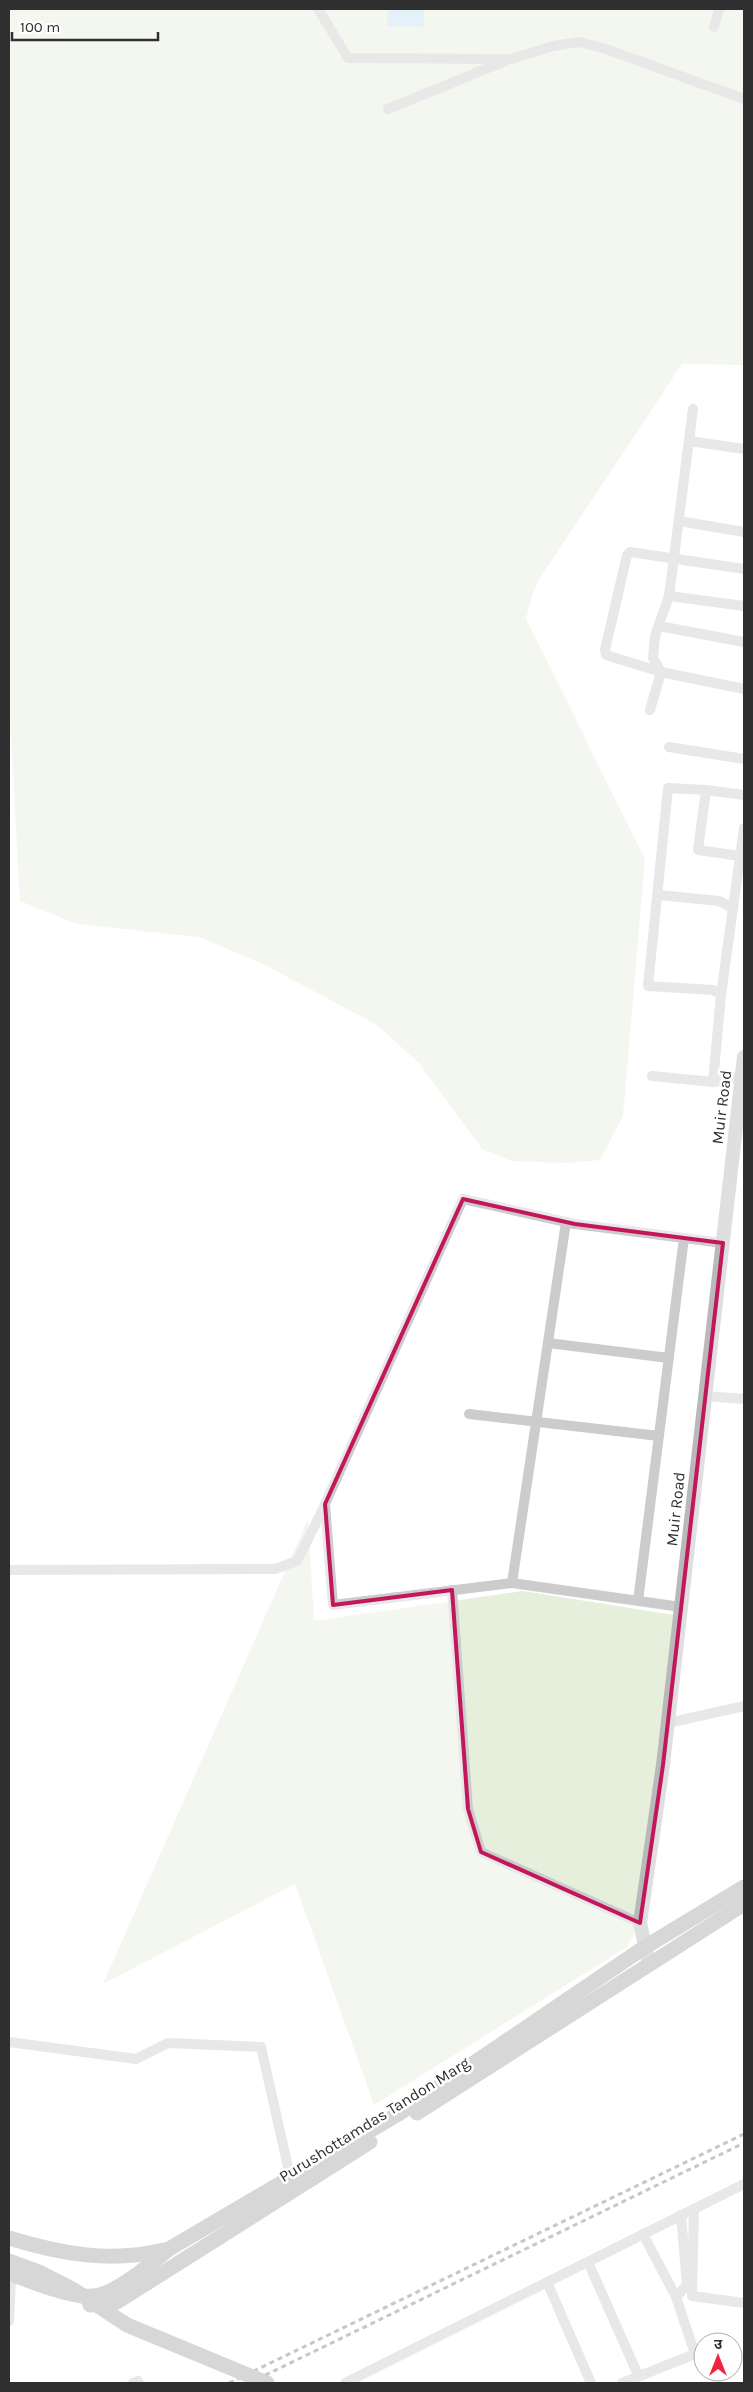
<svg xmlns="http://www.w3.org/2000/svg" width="753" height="2392" viewBox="0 0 753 2392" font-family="Karla,'Noto Sans Devanagari',sans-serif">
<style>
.green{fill:#e6eedc}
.water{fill:#c6e1ef}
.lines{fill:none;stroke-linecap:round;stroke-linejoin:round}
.street{stroke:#ccc;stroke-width:10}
.secondary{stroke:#b9b9b9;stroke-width:14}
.primary{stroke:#a7a7a7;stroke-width:15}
.rail{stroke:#848484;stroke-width:3;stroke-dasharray:5 4;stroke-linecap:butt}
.primary-bridge{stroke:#a7a7a7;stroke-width:15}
.marked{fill:none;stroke:#c2185b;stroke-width:4;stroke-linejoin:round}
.labels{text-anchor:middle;stroke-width:5;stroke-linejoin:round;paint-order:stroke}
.street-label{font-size:16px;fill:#2f2f2f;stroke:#fff}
</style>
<rect width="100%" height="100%" fill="#fff"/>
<!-- green -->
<g class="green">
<path d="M9,9H744V365L682,364L540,578L533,593L526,619L645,859L623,1116L600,1160L569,1163L511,1161L482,1149L419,1063L377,1025L263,964L199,937L77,924L20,901L9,703Z"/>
<path d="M308,1519L314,1621L523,1591L674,1615L640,1923L627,1947L374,2105L295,1884L103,1984Z"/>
</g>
<!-- water -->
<path class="water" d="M388,9H424V27L387,26Z"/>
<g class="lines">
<!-- street -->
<g class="street">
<path d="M318,9L348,58L511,59L553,46L579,42L606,49L744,99"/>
<path d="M714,27L719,9"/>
<path d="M388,109L505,61"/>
<path d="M693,409L669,596L655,636L653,658L661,672L744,689"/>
<path d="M689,441L744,449"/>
<path d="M679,521L744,532"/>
<path d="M669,596L744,606"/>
<path d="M659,626L744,642"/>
<path d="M650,710L661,672L606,655L605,650L627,555L630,552L744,569"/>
<path d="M669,747L744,759"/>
<path d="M706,790L698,850L740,856"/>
<path d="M659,895L719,901L733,908"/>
<path d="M721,995L713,990L648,986L668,788L706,790L744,795"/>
<path d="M652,1076L713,1082L742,1077"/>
<path d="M713,1082L721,995L744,828"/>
<path d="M548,1343L669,1358"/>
<path d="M705,1396L744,1399"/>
<path d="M469,1414L659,1436"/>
<path d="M9,1570L275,1569L297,1561L325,1505"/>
<path d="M512,1583L566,1222"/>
<path d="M452,1590L468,1809L481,1852L640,1923"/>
<path d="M638,1601L684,1238"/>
<path d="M681,1607L512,1583L333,1605L325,1504L463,1199L575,1224L723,1243"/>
<path d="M668,1723L744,1706"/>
<path d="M9,2042L136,2059L168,2043L261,2047L290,2176"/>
<path d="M694,2209L692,2296L744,2303"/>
<path d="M588,2262L638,2375"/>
<path d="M547,2282L591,2383"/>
<path d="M676,2297L687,2285L681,2215"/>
<path d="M9,2321L11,2280"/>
<path d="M133,2383L138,2381L139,2383"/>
<path d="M345,2383L744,2184"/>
<path d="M622,2383L695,2354L676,2297L643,2234"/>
</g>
<!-- secondary -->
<path class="secondary" d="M649,1964L640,1923L663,1765L744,1057"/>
<!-- primary -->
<g class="primary">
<path d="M417,2113L744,1904"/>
<path d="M9,2238C61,2254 111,2263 164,2250"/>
<path d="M9,2273C29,2281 74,2299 94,2296C116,2294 152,2263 169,2249L400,2113L645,1947L744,1887"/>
<path d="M90,2305L117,2302L370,2142"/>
</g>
<!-- rail -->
<g class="rail">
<path d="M229,2383L744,2134"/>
<path d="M249,2383L744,2143"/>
</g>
<!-- primary-bridge -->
<path class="primary-bridge" d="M9,2261L39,2272L74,2290L127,2325L267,2383"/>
</g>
<!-- marked area -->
<path d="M0 0H753V2392H0ZM463,1199L575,1224L723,1243L663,1765L640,1923L481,1852L468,1809L452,1590L333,1605L325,1504Z" fill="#fff" fill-opacity=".55" fill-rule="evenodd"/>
<path class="marked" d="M463,1199L575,1224L723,1243L663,1765L640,1923L481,1852L468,1809L452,1590L333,1605L325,1504Z"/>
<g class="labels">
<!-- street labels -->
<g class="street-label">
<text transform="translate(721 1107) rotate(-83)" y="6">Muir Road</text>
<text transform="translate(675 1509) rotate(-84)" y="6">Muir Road</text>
<text transform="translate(374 2119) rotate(-32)" y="6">Purushottamdas Tandon Marg</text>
</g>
</g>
<!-- border -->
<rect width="753" height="2392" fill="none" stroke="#2f2f2f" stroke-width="20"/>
<!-- north arrow -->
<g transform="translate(718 2357)"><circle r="24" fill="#ffffff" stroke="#acacac"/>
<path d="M0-4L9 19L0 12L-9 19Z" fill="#f6213c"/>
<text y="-8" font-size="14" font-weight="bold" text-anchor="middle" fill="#2f2f2f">उ</text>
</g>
<!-- scale -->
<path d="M12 32v8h146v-8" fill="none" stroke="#2f2f2f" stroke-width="2.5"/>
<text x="20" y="32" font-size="15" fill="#2f2f2f" stroke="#ffffff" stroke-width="4" paint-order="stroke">100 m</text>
</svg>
